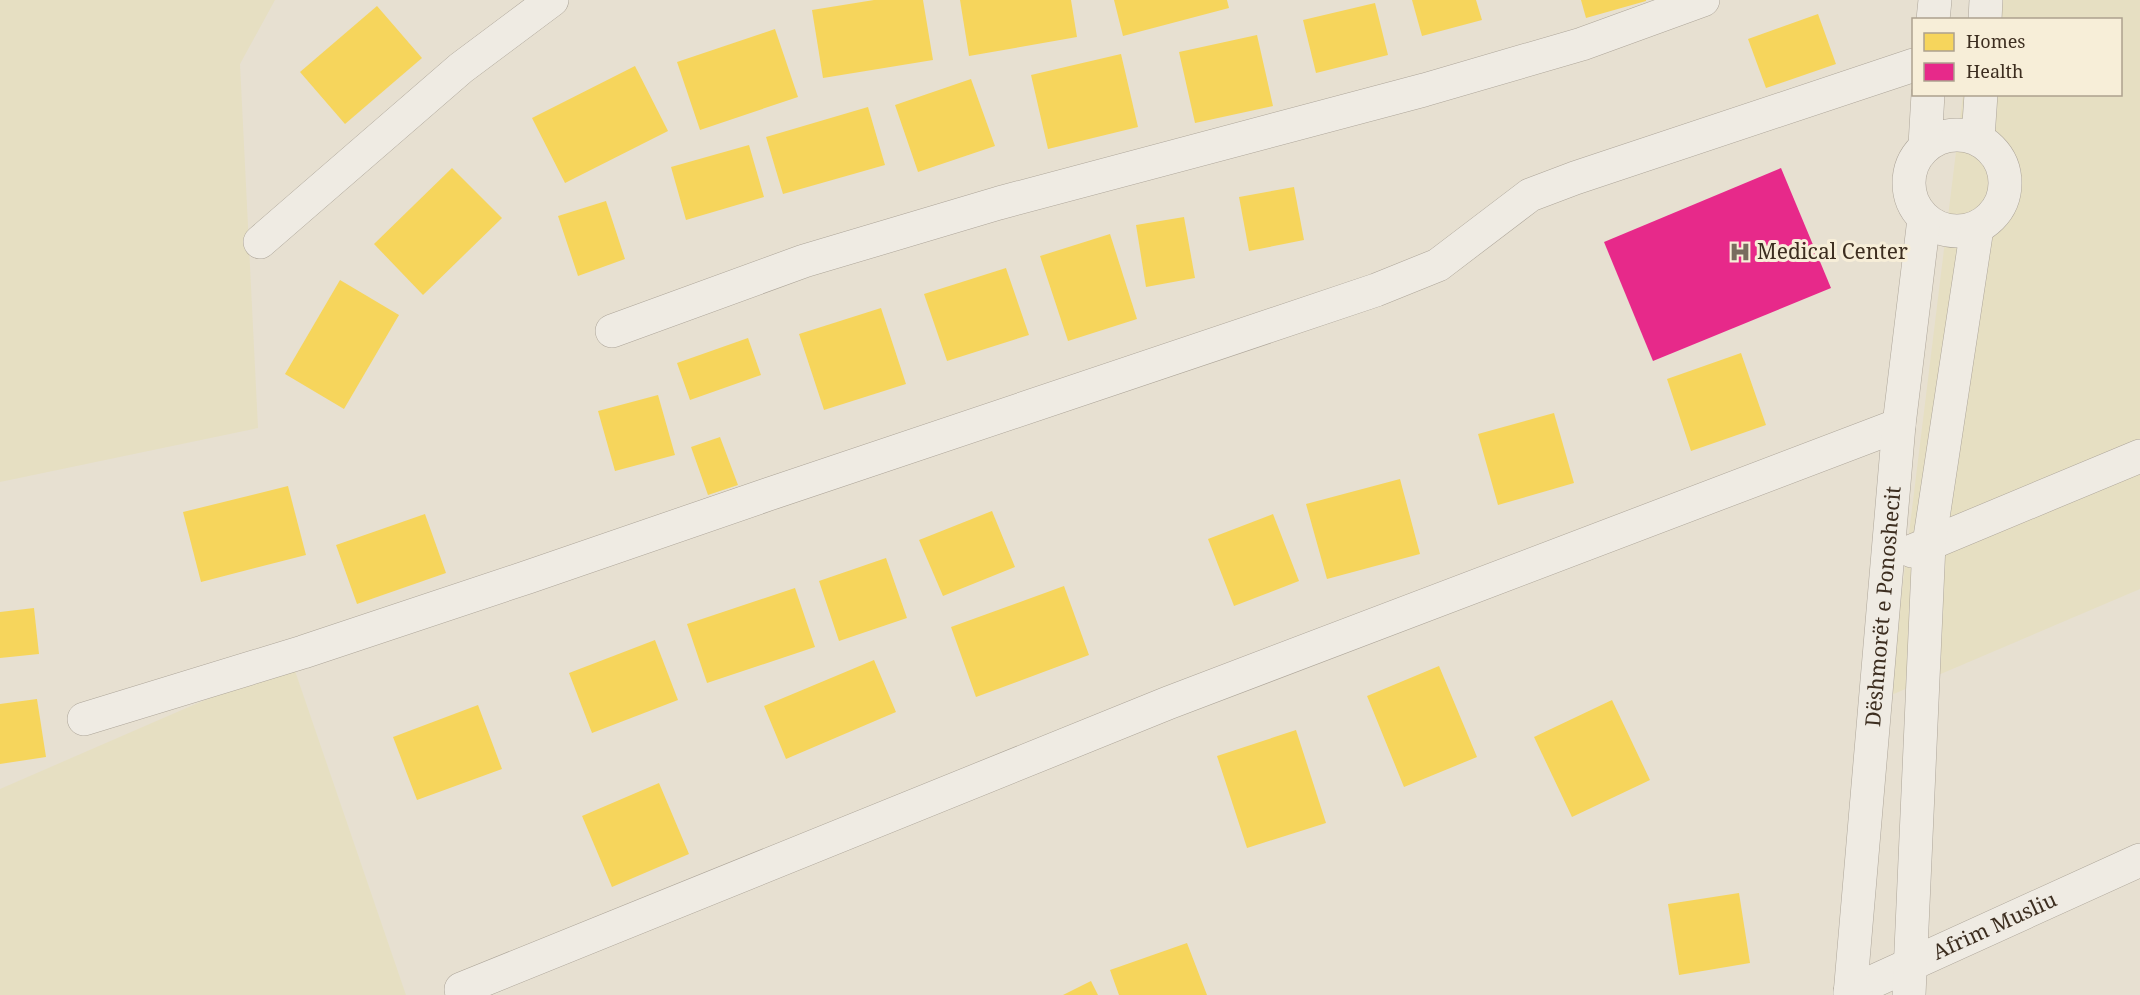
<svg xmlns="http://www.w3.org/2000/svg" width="2140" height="995" viewBox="0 0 2140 995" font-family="'Noto Serif',serif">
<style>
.farmland{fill:#e6dfc2}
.homes{fill:#f6d55c}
.health{fill:#e7298a}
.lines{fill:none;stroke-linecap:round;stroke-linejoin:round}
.minor-casing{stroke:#ada599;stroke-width:34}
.minor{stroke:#efebe3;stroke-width:33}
.labels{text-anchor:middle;stroke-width:6;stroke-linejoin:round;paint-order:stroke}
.poi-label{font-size:21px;fill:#3d2e20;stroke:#f7eed8;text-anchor:start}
.street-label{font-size:21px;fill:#3d2e20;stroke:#f7eed8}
</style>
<rect width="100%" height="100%" fill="#e7e0d1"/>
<!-- farmland -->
<g class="farmland">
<path d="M0,0H275L240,64L258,428L0,482Z"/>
<path d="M1975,0H2140V589L1889,696L1963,95L2120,94V20L1972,19Z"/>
<path d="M292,662L406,995H0V789Z"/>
</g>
<!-- homes -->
<g class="homes">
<path d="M874,0H923L933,60L823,78L812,10Z"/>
<path d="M960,0H1071L1077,37L969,56Z"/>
<path d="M1114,0H1227L1229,8L1123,36Z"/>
<path d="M1412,0H1476L1482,20L1422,36Z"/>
<path d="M1581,0H1646V1L1586,18Z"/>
<path d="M1375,3L1388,55L1316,73L1303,20Z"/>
<path d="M377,6L422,58L345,124L300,72Z"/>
<path d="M1818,14L1836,64L1766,88L1748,39Z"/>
<path d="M775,29L798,97L700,130L677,62Z"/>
<path d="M1257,35L1273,106L1195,123L1179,52Z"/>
<path d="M1121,54L1138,127L1048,149L1031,75Z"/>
<path d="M635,66L668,131L565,183L532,118Z"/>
<path d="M971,79L995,146L918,172L895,105Z"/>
<path d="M868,107L885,165L783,194L766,137Z"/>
<path d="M749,145L764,197L686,220L671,167Z"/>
<path d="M452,168L502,218L423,295L374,244Z"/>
<path d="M1294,187L1304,240L1249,251L1239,197Z"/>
<path d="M606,201L625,259L578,276L558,216Z"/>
<path d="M1184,217L1195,278L1146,287L1136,225Z"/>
<path d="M1110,234L1137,319L1068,341L1040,256Z"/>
<path d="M1006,268L1029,335L947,361L924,294Z"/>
<path d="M340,280L399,315L344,409L285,374Z"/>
<path d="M881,308L906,384L824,410L799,334Z"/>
<path d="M748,338L761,375L690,400L677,363Z"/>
<path d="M1741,353L1766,425L1691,451L1667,379Z"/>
<path d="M658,395L675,455L615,471L598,411Z"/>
<path d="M1554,413L1574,483L1498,505L1478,434Z"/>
<path d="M720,437L738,485L708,495L691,447Z"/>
<path d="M1400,479L1420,554L1327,579L1306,504Z"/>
<path d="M288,486L306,555L201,582L183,512Z"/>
<path d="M992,511L1015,567L943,596L919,540Z"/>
<path d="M425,514L446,573L357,604L336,545Z"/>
<path d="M1273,514L1299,581L1234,606L1208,539Z"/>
<path d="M886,558L907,618L839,641L819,581Z"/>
<path d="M1064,586L1089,655L976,697L951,627Z"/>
<path d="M795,588L815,647L707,683L687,624Z"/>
<path d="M34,608L39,654L0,658V612Z"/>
<path d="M655,640L678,700L592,733L569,673Z"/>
<path d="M874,660L896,712L786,759L764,706Z"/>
<path d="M1439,666L1477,757L1404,787L1367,696Z"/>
<path d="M37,699L46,757L0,764V704Z"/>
<path d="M1612,700L1650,780L1572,817L1534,737Z"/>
<path d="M478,705L502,769L417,800L393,737Z"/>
<path d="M1296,730L1326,823L1247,848L1217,756Z"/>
<path d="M659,783L689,854L612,887L582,816Z"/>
<path d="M1739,893L1750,963L1679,975L1668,904Z"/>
<path d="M1187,943L1207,995H1119L1110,970Z"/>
<path d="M1091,981L1098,995H1063Z"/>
</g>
<!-- health -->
<path class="health" d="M1781,168L1831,288L1653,361L1604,242Z"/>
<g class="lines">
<defs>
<g id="minor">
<path d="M1933,20L1935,0"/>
<path d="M1985,20L1986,0"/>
<circle cx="1957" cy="183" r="48"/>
<path d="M1978,138L1981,94"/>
<path d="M1925,145L1928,94"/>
<path d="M260,242L461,68L552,0"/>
<path d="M612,331L804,261L999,203L1424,90L1582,44L1703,0"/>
<path d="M1912,551L2140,456"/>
<path d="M84,719L303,652L528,577L769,494L1376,290L1438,265L1530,195L1575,178L1914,65"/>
<path id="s1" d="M1850,992L2140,860"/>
<path d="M462,995L461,989L1168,703L1899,425"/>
<path id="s2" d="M1850,995L1899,425L1924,219"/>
<path d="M1909,995L1929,544L1977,228"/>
</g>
</defs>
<!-- minor casing -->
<use href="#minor" class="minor-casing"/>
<!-- minor -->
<use href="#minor" class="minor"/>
</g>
<!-- icons -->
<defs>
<symbol id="hospital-bare" viewBox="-9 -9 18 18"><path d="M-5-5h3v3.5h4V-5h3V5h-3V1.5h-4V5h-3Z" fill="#786c5e" stroke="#f7eed8" stroke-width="2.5" paint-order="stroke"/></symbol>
</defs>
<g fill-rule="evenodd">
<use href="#hospital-bare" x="1725" y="237" width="30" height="30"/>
</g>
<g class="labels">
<!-- poi labels -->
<g class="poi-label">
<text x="1757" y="259">Medical Center</text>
</g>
<!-- street labels -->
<g class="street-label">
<text dy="7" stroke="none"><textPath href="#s2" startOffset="390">Dëshmorët e Ponoshecit</textPath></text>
<text dy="7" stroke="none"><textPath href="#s1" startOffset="159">Afrim Musliu</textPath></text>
</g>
</g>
<!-- legend -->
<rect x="1912" y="18" width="210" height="78" fill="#f7eed8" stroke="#ada18e" stroke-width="1.5"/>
<rect x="1924" y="33" width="30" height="18" fill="#f6d55c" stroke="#ada18e" stroke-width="1.5"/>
<text x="1966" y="48" font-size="18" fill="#3d2e20">Homes</text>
<rect x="1924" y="63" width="30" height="18" fill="#e7298a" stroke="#ada18e" stroke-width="1.5"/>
<text x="1966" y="78" font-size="18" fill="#3d2e20">Health</text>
</svg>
